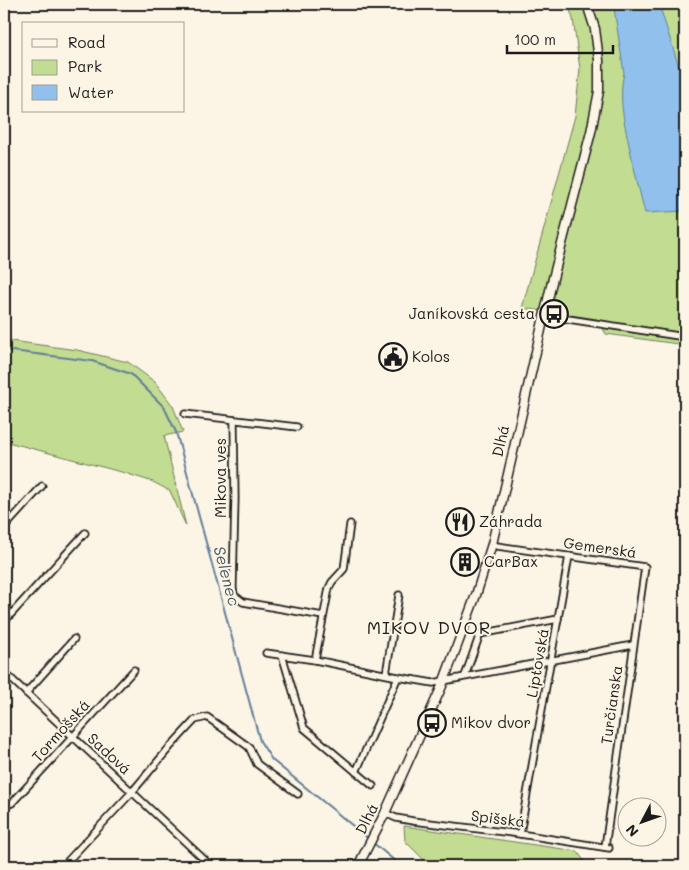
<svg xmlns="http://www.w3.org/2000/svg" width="689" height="870" viewBox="0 0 689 870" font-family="Mali,sans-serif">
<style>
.green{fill:#c2dc92;stroke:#6f7c57}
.water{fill:#91c0ec;stroke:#627e99}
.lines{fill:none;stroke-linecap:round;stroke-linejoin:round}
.stream{stroke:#627e99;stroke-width:2}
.street-casing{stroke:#1c1c1c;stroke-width:9}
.secondary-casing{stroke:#1c1c1c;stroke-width:11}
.street{stroke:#fcf5e5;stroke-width:5.5}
.secondary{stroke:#fcf5e5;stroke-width:8}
.labels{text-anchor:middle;stroke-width:4;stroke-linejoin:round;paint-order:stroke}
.poi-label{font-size:15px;fill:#1c1c1c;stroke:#fcf5e5;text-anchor:start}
.street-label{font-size:15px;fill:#1c1c1c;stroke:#fcf5e5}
.water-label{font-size:16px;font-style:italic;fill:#455565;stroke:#fcf5e5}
.quarter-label{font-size:18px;letter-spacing:1px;fill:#1c1c1c;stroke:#fcf5e5}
</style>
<rect width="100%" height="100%" fill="#fcf5e5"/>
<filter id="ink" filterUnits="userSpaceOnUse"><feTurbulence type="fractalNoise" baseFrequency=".02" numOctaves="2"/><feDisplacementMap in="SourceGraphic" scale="10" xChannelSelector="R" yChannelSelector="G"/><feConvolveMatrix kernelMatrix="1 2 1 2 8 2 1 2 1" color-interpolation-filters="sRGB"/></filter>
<g filter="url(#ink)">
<!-- green -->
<g class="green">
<path d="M568,4H685V345L606,334L597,319L522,308L575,116L580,69L573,19Z"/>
<path d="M4,340L77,350L128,362L155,382L173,406L183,432L164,436L186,526L170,491L153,482L125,473L4,441Z"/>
<path d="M404,826L577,851L588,866H430L405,841Z"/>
</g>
<!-- water -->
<path class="water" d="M627,4H659L685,86V211L645,213C639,190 634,168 629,145C624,122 618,97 624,73L614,8Z"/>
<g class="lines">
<!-- stream -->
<g class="stream">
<path d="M4,350L92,361L131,374L164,407L176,432L260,741L272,760L369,839"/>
<path d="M372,842L401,866"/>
</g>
<defs>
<g id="street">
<path d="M544,321L555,317L685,337"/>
<path d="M185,414L297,427"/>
<path d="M234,420L235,498L233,588L234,595L243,602L323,616"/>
<path d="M4,528L42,486"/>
<path d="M492,544L497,546L645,567L605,847"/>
<path d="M4,622L85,533"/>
<path d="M266,653L315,660L398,677L433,683L633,645"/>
<path d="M282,655L304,728L373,786"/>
<path d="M315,660L329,588L332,582L344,569L350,524"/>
<path d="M4,672L132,792L170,747L195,720L207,717L249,747L257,764L298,794"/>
<path d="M386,674L399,595"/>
<path d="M465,676L480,634L558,619"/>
<path d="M26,693L74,639"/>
<path d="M356,772L398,677"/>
<path d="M4,806L12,803L134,670"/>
<path d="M385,813L396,818L413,821L520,834L609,848"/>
<path d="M520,834L569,556"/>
<path d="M63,866L132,792L211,866"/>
</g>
<path id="secondary" d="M358,866L385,813L442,686L476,595L492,544L551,286L591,132L599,91V60L595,29L587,4"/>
</defs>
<!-- street casing -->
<use href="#street" class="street-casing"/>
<!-- secondary casing -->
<use href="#secondary" class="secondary-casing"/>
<!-- street -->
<use href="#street" class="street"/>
<!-- secondary -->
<use href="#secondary" class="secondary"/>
</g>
</g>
<!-- icons -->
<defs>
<symbol id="bus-ring" viewBox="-11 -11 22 22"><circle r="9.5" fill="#fcf5e5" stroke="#1c1c1c" stroke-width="1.5"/><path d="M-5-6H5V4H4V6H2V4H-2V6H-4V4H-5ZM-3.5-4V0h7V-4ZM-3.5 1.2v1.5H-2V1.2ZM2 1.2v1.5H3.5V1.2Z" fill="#1c1c1c"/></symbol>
<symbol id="civic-ring" viewBox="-11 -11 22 22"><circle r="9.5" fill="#fcf5e5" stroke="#1c1c1c" stroke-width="1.5"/><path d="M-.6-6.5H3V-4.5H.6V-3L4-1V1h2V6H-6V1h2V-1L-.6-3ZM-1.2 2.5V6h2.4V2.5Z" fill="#1c1c1c"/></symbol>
<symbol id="restaurant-ring" viewBox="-11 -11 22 22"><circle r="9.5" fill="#fcf5e5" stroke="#1c1c1c" stroke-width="1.5"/><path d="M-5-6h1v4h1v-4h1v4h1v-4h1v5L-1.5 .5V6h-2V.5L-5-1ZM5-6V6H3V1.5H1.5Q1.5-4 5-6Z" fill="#1c1c1c"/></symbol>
<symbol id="building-ring" viewBox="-11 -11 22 22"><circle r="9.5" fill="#fcf5e5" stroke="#1c1c1c" stroke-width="1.5"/><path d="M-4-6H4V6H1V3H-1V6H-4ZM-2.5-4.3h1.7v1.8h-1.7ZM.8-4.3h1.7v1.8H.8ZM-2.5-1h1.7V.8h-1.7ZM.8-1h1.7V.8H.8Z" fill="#1c1c1c"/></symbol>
</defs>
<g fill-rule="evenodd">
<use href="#bus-ring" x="538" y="298" width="32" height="32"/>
<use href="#civic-ring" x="377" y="341" width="32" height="32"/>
<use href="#restaurant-ring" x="444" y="506" width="32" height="32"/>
<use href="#building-ring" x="449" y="546" width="32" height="32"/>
<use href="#bus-ring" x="416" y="707" width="32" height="32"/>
</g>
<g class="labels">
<!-- poi labels -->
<g class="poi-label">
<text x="535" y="319" text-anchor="end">Janíkovská cesta</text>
<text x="412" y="362">Kolos</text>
<text x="479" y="527">Záhrada</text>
<text x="484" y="567">CarBax</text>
<text x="451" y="728">Mikov dvor</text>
</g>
<!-- street labels -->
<g class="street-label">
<text transform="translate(501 441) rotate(-77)" y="5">Dlhá</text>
<text transform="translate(221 478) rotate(-90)" y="5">Mikova ves</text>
<text transform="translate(600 548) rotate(8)" y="5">Gemerská</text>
<text transform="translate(538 663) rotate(-80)" y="5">Liptovská</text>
<text transform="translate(612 705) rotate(-82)" y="5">Turčianska</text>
<text transform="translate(61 731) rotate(-48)" y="5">Tormošská</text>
<text transform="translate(109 754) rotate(43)" y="5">Sadová</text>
<text transform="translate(367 819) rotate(-64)" y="5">Dlhá</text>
<text transform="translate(498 819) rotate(7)" y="5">Spišská</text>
</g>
<!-- water labels -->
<g class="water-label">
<text transform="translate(227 576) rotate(75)" y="6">Selenec</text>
</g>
<!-- quarter labels -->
<g class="quarter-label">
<text x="429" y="634">MIKOV DVOR</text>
</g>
</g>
<!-- margin -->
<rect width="689" height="870" fill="none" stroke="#fcf5e5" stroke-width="20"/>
<rect x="10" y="10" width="669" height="850" fill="none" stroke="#1c1c1c" stroke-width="2" filter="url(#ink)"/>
<!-- legend -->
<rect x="22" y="22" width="162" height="90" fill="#fcf5e5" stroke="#a29e95"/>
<rect x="32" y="39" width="25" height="8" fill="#fcf5e5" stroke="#a29e95"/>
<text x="68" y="48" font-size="15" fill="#1c1c1c">Road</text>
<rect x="32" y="60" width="25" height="15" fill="#c2dc92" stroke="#a29e95"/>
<text x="68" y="72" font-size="15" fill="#1c1c1c">Park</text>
<rect x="32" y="85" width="25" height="15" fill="#91c0ec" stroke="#a29e95"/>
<text x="68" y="98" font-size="15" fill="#1c1c1c">Water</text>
<!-- north arrow -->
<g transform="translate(642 822) rotate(229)"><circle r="24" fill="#fcf5e5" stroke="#a29e95"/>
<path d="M0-4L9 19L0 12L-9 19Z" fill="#1c1c1c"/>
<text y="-8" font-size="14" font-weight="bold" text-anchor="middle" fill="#1c1c1c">N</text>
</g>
<!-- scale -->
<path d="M507 45v8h106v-8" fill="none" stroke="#1c1c1c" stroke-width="2.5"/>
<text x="514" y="45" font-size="15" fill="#1c1c1c" stroke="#fcf5e5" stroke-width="4" paint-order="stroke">100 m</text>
</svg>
